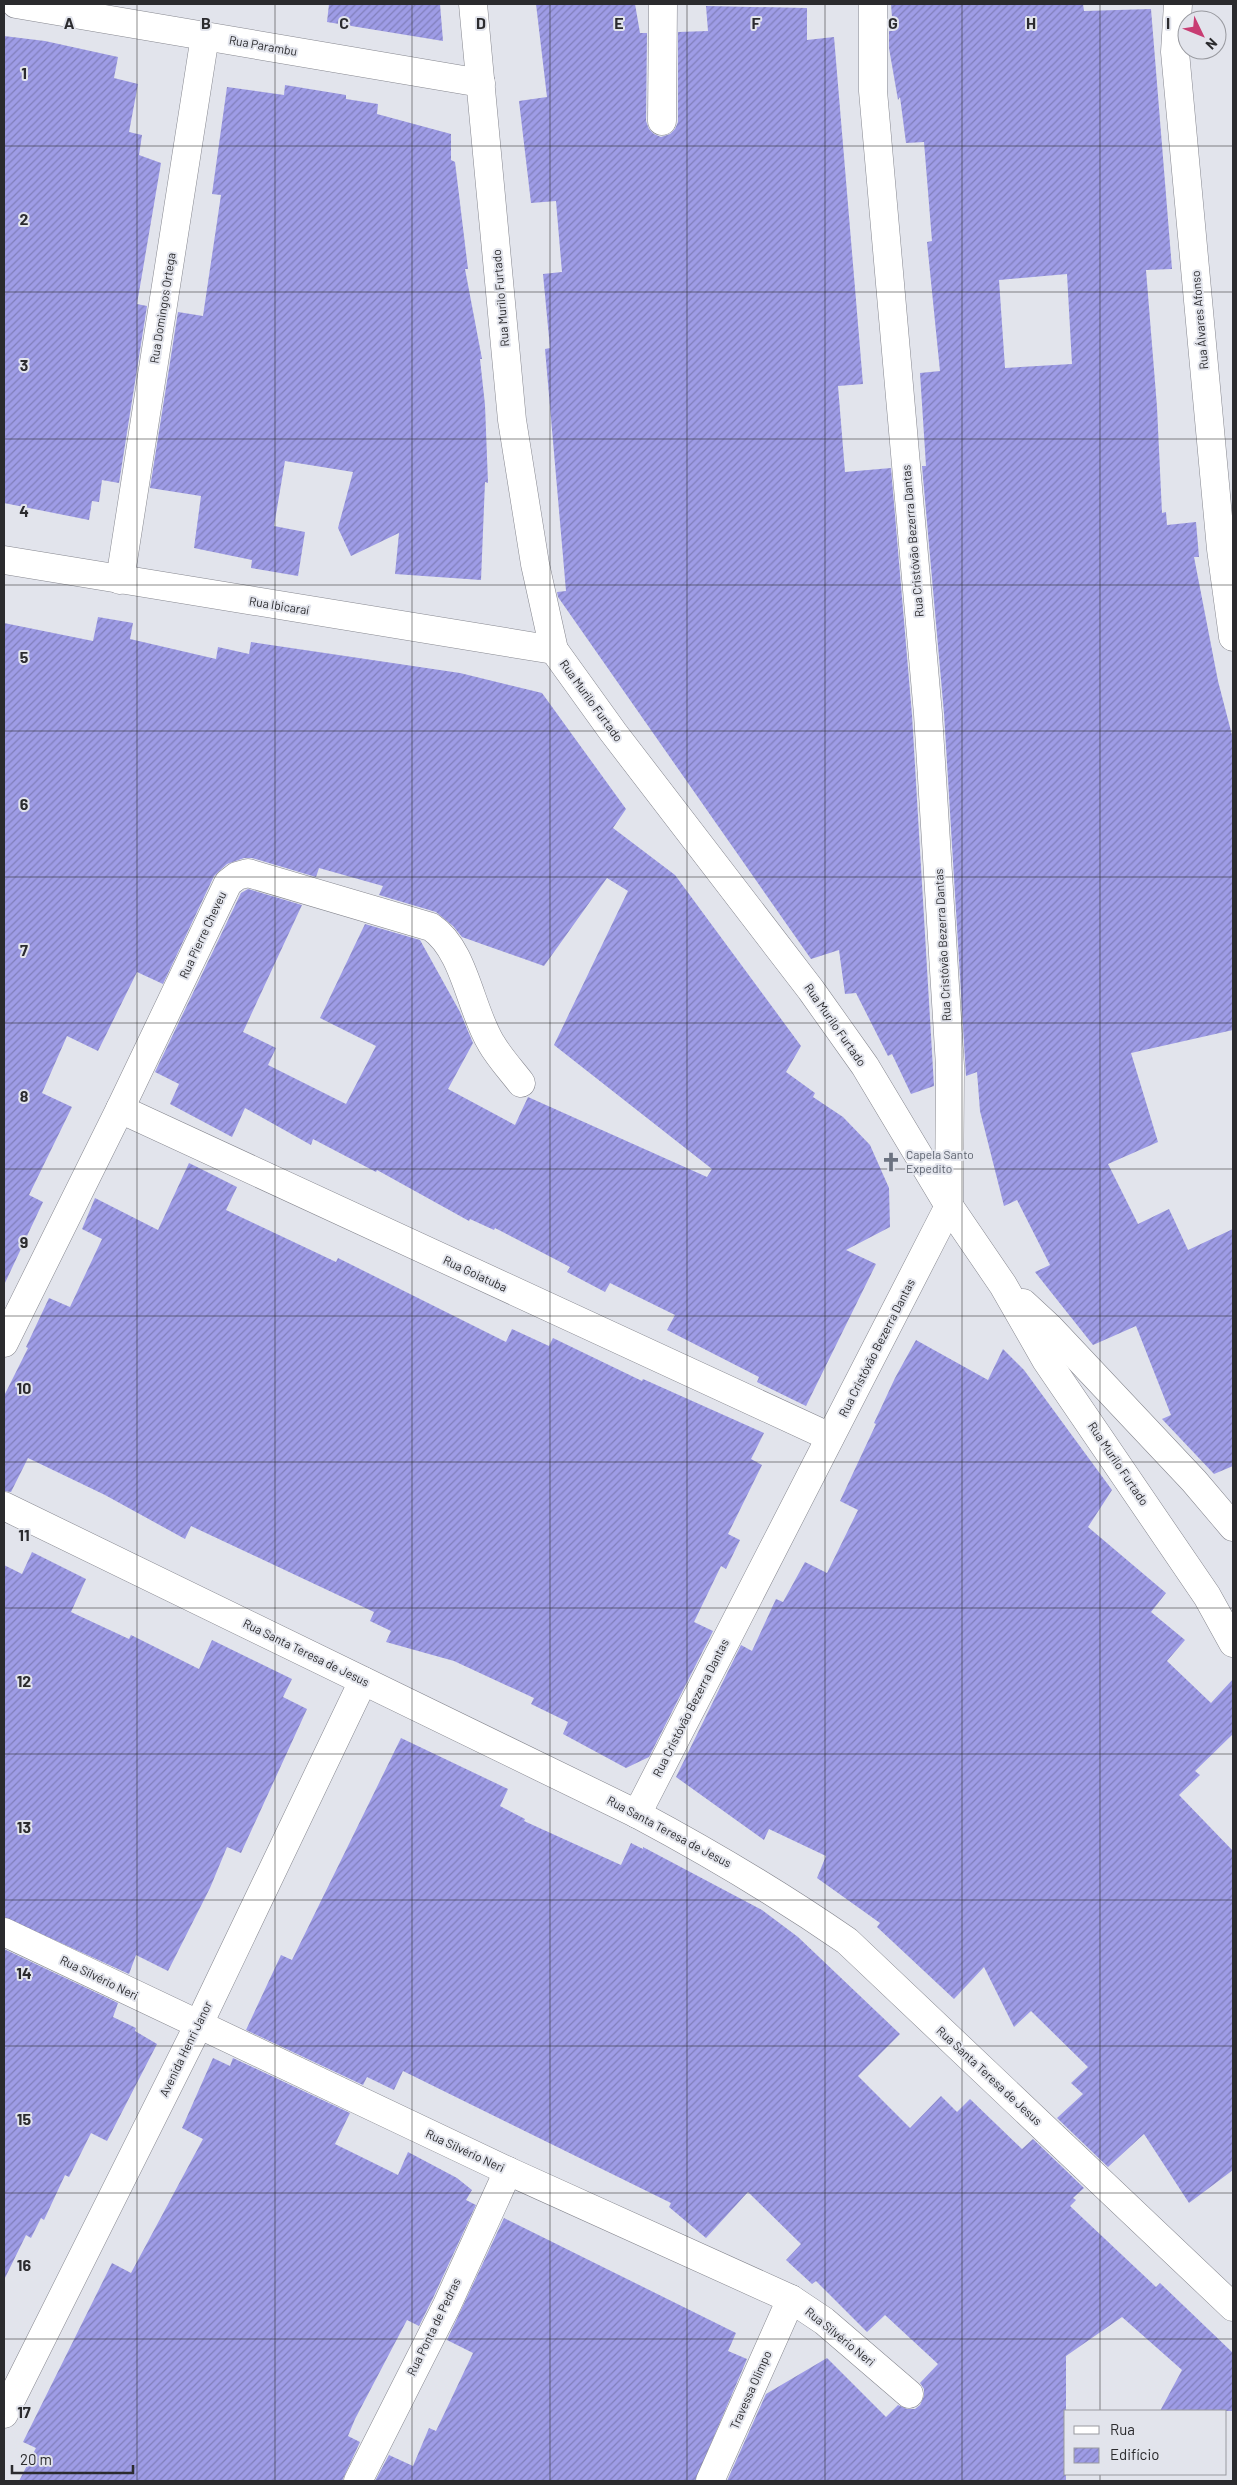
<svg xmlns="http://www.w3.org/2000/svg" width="1237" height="2485" viewBox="0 0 1237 2485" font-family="Barlow,sans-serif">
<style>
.building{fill:url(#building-hatch);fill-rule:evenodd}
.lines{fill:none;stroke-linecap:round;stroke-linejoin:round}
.street-casing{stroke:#86878f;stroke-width:29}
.street{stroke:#fff;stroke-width:28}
.grid{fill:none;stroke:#2b2b2e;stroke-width:1;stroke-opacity:0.55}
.labels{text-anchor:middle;stroke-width:4;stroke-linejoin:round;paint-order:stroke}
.street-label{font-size:12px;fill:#2b2b2e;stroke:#e2e4ec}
.worship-label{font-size:12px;fill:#5b616d;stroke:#e2e4ec;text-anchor:start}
.grid-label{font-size:16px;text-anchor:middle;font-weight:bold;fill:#2b2b2e;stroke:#e2e4ec;stroke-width:4;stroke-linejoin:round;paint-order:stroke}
</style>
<defs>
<pattern id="building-hatch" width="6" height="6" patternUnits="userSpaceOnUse" patternTransform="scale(1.25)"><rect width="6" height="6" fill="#9e9ce6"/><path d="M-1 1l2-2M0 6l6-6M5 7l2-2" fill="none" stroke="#817fbb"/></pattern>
</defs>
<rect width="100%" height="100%" fill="#e2e4ec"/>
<!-- building -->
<g class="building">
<path d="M329,4H440L443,41L327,22Z"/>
<path d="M536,4H635L640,33H647L646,121L649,129L654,134L661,137L670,134L675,129L678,122V32L708,31L706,6L807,8V40L834,37L863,384L838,386L845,472L891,468L912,715L934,1086L911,1094L892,1054L888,1056L856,993L845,994L839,950L811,959L558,597L557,592L566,591L545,349L550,348L543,274L562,272L559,237L556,201L531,203L519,101L547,97Z"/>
<path d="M891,4H1083L1084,11L1151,9L1172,269L1146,270L1157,407L1162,513L1166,512L1167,525L1196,522L1199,557H1194L1218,681L1233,739V1030L1131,1053L1158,1142L1108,1164L1138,1224L1169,1209L1188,1250L1233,1229V1466L1214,1474L1162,1419L1171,1415L1136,1326L1093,1345L1035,1272L1050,1265L1017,1200L1004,1206L980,1111L977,1072L966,1076L944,713L922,466H926L920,373L940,371L927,242L932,241L924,142L906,143L900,97L898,100L889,48V31H893ZM1067,274L1072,364L1005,368L999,280Z"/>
<path d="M4,36L45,41L118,57L114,78L138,84L129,132L142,135L139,155L161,163L137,304L147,306L119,483L102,480L99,502L92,501L89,520L4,503Z"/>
<path d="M285,85L346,95V99L378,104L377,114L451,134V160L455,162L468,269H465L482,359H480L485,405L488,483L485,482L481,580L395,574L399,533L351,556L338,528L353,472L285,461L274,526L305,532L298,576L251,568L252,560L194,548L201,496L150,488L178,312L203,316L221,195L212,194L227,87L284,95Z"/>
<path d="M98,617L133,623L130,639L216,659L218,647L249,654L251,642L460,673L542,693L626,809L613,828L675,875L801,1046L786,1072L815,1093L813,1097L843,1117L870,1145L889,1188L890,1227L846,1250L876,1264L806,1406L757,1382L759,1377L667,1330L675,1315L610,1283L605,1292L567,1272L570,1267L495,1228L494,1230L470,1219L469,1221L377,1170L376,1172L313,1139L311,1145L245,1108L232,1137L170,1104L179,1084L155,1072L241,893L248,889L302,905L243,1032L276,1048L268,1065L346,1104L376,1046L320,1018L365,924L420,940L460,1012L473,1043L448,1089L515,1125L528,1097L707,1177L712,1169L554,1045L628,891L607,878L544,966L462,937L453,926L436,912L379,895L383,886L319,868L316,877L252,858H244L227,864L214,876L163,984L137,972L98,1051L67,1036L42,1093L72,1107L29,1195L43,1202L4,1285V623L93,641Z"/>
<path d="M189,1163L237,1187L226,1210L336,1262L338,1258L506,1342L512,1329L549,1346L553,1338L642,1381L643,1379L764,1433L751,1459L762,1465L728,1534L740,1540L726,1569L721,1566L694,1622L713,1631L649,1757L626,1768L563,1734L568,1722L531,1704L534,1698L454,1661L386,1642L391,1631L370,1621L374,1612L191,1526L185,1539L105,1495L28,1458L11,1492L4,1491V1396L28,1348L26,1347L49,1298L70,1307L102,1239L82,1229L95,1198L158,1230Z"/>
<path d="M916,1340L988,1380L1003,1349L1024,1370L1112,1490L1088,1527L1166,1593L1151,1612L1185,1640L1167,1661L1211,1703L1233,1679V1734L1195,1771L1200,1775L1179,1795L1233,1851V2170L1189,2203L1144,2134L1108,2167L1057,2118L1083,2094L1071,2083L1088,2067L1031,2011L1014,2027L984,1967L954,1999L877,1927L880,1923L817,1878L826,1856L769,1829L764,1840L676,1777L741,1645L752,1651L776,1599L783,1602L805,1562L827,1573L858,1510L840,1501L876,1424L874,1423L895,1378Z"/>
<path d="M32,1552L86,1579L71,1612L129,1639L131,1635L199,1669L212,1640L292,1679L283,1697L307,1709L241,1853L227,1847L210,1888L168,1971L136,1955L129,1974L4,1917V1565L22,1574Z"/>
<path d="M401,1738L508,1789L500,1806L525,1819L524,1821L621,1865L631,1843L643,1849V1847L762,1910L798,1937L900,2034L858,2076L910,2128L941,2096L957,2112L970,2099L1022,2149L1033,2139L1084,2188L1073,2198L1076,2200L1070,2206L1156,2287L1160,2283L1233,2353V2411H1160L1182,2370L1122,2317L1066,2356V2481H727L766,2394L827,2358L886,2417L898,2405L907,2409H915L920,2405L924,2396V2389L920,2383L938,2364L885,2315L867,2332L816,2281L812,2284L786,2260L801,2244L748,2192L706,2238L669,2207L671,2203L403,2071L394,2090L367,2077L363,2085L246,2030L281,1955L292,1960Z"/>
<path d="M4,1949L118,2003L113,2017L136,2028L135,2031L157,2044L107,2141L91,2133L69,2177L65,2175L44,2220L41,2218L31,2238L26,2235L4,2280Z"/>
<path d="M213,2058L230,2066L233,2058L350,2113L335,2144L398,2175L408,2152L457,2178L472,2190L466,2200L476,2205L433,2298L419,2326L407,2320L355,2419L348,2436L360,2442L342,2481H19L36,2448L23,2442L112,2263L131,2273L203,2139L182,2128Z"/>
<path d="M504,2218L736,2333L728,2351L747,2359L695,2481H375L389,2455L413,2466L429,2428L436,2431L473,2353L447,2340Z"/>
</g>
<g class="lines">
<defs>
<g id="street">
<path d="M16,4L481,83"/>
<path d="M473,4L512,420L535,564L554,650L613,732L811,990L865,1066L949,1206L1003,1285L1046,1360L1207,1596L1233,1643"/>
<path d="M1178,4L1175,52L1221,549L1233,637"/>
<path d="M662,121L663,4"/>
<path d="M4,560L554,650"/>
<path d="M120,580L205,36"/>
<path d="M120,1109L830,1437"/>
<path d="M1023,1303L1050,1328L1194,1481L1233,1527"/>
<path d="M4,1343L120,1109L228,883L237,876L248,873L431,927C465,950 470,1009 491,1043C499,1057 511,1070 521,1083"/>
<path d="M4,1506L637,1814C710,1853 779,1894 847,1941L1233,2307"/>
<path d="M637,1814L949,1206L950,1066L928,714L873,91V4"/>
<path d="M4,1932L508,2171L791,2299L824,2321L909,2394"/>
<path d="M4,2414L198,2026L363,1681"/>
<path d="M358,2481L447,2305L508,2171"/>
<path d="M710,2481L791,2299"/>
</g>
</defs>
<!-- street casing -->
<use href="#street" class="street-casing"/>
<!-- street -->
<use href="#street" class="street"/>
</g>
<!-- grid -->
<path class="grid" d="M137,4V2481M275,4V2481M412,4V2481M550,4V2481M687,4V2481M825,4V2481M962,4V2481M1100,4V2411M4,146H1233M4,292H1233M4,439H1233M4,585H1233M4,731H1233M4,877H1233M4,1023H1233M4,1169H1233M4,1316H1233M4,1462H1233M4,1608H1233M4,1754H1233M4,1900H1233M4,2046H1233M4,2193H1233M4,2339H1233M1100,2474V2481"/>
<!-- icons -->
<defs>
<symbol id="church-bare" viewBox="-9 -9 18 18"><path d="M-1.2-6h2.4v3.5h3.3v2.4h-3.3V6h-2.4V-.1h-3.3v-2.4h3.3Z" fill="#6b7280" stroke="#e2e4ec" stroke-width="2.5" paint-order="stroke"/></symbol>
</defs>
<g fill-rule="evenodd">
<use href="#church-bare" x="877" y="1148" width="28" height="28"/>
</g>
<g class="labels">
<!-- street labels -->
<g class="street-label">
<text transform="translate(263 46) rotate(10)" y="4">Rua Parambu</text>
<text transform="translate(501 298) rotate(-95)" y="4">Rua Murilo Furtado</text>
<text transform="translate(163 308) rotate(-81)" y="4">Rua Domingos Ortega</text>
<text transform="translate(1200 320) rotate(-95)" y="4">Rua Álvares Afonso</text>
<text transform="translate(913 541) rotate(-95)" y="4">Rua Cristóvão Bezerra Dantas</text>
<text transform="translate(279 606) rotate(9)" y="4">Rua Ibicaraí</text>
<text transform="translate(591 701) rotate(54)" y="4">Rua Murilo Furtado</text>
<text transform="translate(203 935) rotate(-65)" y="4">Rua Pierre Cheveu</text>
<text transform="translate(943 945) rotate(-93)" y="4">Rua Cristóvão Bezerra Dantas</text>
<text transform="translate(835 1025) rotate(55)" y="4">Rua Murilo Furtado</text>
<text transform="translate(475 1274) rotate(25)" y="4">Rua Goiatuba</text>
<text transform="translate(877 1348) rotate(-63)" y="4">Rua Cristóvão Bezerra Dantas</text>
<text transform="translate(1118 1464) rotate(56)" y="4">Rua Murilo Furtado</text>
<text transform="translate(306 1653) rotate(26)" y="4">Rua Santa Teresa de Jesus</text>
<text transform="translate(691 1708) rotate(-63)" y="4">Rua Cristóvão Bezerra Dantas</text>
<text transform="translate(669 1832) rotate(28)" y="4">Rua Santa Teresa de Jesus</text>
<text transform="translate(99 1978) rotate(26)" y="4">Rua Silvério Neri</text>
<text transform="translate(186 2049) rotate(-64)" y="4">Avenida Henri Janor</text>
<text transform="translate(989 2076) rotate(43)" y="4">Rua Santa Teresa de Jesus</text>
<text transform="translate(465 2151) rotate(25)" y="4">Rua Silvério Neri</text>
<text transform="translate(434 2327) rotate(-64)" y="4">Rua Ponta de Pedras</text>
<text transform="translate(840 2337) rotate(39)" y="4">Rua Silvério Neri</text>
<text transform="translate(751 2390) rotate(-66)" y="4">Travessa Olimpo</text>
</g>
<!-- worship labels -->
<g class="worship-label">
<text x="906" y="1159">Capela Santo<tspan x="906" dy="14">Expedito</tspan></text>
</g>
</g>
<g class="grid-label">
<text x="69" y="29">A</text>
<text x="206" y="29">B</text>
<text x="344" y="29">C</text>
<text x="481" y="29">D</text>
<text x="619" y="29">E</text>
<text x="756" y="29">F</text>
<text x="893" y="29">G</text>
<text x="1031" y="29">H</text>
<text x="1168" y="29">I</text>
<text x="24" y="79">1</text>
<text x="24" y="225">2</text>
<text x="24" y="371">3</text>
<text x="24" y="517">4</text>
<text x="24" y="663">5</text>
<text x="24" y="810">6</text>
<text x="24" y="956">7</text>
<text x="24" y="1102">8</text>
<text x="24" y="1248">9</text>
<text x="24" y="1394">10</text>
<text x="24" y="1541">11</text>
<text x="24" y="1687">12</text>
<text x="24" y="1833">13</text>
<text x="24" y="1979">14</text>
<text x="24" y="2125">15</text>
<text x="24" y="2271">16</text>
<text x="24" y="2418">17</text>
</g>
<!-- border -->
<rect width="1237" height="2485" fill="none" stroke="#2b2b2e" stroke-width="10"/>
<!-- legend -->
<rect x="1064" y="2410" width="162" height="65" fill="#e2e4ec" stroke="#999aa0"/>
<rect x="1074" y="2426" width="25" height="8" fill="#ffffff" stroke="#999aa0"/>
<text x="1110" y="2435" font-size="15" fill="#2b2b2e">Rua</text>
<rect x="1074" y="2448" width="25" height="15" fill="url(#building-hatch)" stroke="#999aa0"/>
<text x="1110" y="2460" font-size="15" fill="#2b2b2e">Edifício</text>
<!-- north arrow -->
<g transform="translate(1202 35) rotate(133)"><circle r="24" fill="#e2e4ec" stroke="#999aa0"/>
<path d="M0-4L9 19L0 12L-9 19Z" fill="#c83d73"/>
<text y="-8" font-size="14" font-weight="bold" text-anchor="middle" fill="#2b2b2e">N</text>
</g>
<!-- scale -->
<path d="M12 2465v8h121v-8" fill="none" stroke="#2b2b2e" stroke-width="2.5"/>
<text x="20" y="2465" font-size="15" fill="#2b2b2e" stroke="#e2e4ec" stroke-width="4" paint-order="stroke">20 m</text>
</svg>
